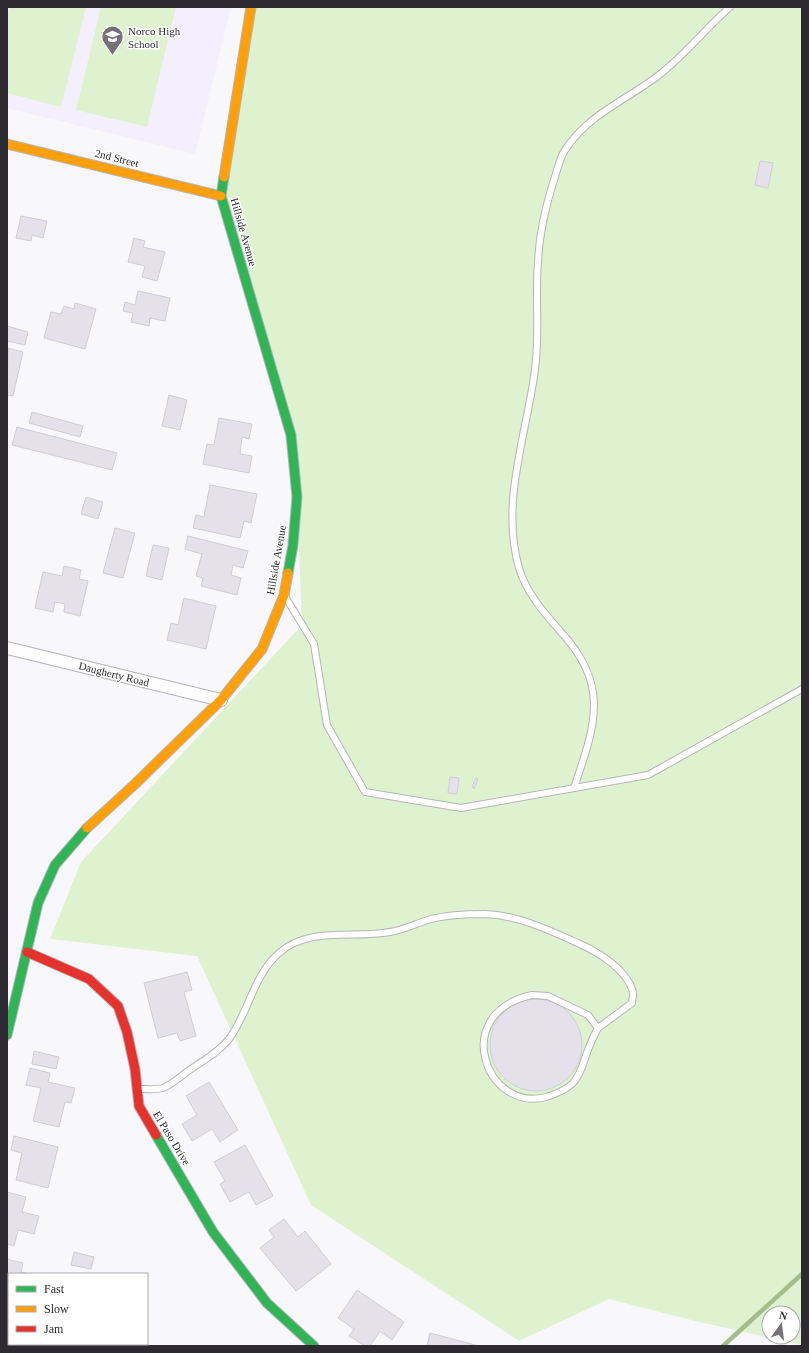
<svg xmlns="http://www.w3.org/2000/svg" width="809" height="1353" viewBox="0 0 809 1353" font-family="'Times New Roman',serif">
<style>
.built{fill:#f4effd}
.green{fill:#dff2d0;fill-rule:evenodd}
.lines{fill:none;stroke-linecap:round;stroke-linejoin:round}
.stream{stroke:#a3bd8d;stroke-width:4.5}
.building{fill:#e4e1eb;stroke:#cfced3}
.lane-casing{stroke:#b5b4b9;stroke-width:8}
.street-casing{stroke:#b5b4b9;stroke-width:14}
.fast-casing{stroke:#b5b4b9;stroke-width:11}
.slow-casing{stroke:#b5b4b9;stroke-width:11}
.jam-casing{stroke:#b5b4b9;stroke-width:11}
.lane{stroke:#fefefe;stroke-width:6}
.street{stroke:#fefefe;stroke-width:12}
.fast{stroke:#30b455;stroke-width:9}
.slow{stroke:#ff9f0a;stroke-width:9}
.jam{stroke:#e5322d;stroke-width:9}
.labels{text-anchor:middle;stroke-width:3;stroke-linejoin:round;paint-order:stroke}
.poi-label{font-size:11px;fill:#2d2a31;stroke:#fff;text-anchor:start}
.street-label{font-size:11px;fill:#2d2a31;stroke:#fff}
</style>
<rect width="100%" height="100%" fill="#f8f7fb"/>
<!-- built -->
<path class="built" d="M7,7H231L195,154L7,108Z"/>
<!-- green -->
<g class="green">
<path d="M9,7H86L61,107L7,93V17Z"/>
<path d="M101,7H176L147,127L76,110Z"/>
<path d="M251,7H802V1345L691,1320L609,1299L519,1341L311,1205L197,956L50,939L81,862L302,625L297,497L291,435L221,196ZM769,1313H793V1337H769Z"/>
</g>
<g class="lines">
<!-- stream -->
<path class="stream" d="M723,1346L802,1274"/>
</g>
<!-- building -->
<g class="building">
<path d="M760,161L773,163L768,188L755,185Z"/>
<path d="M21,216L47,221L43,238L32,235L31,241L16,238Z"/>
<path d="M134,238L145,241L143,247L165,252L157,281L142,277L145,266L128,262Z"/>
<path d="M138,291L170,298L165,321L150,318L149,326L131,322L133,313L123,311L125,302L135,305Z"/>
<path d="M75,303L96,309L85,349L44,338L51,312L61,314L64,306L74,309Z"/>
<path d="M7,326L28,332L25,345L7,341Z"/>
<path d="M8,348L23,352L13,396L7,395Z"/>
<path d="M169,395L187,400L180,430L162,426Z"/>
<path d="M32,412L83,426L80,437L29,423Z"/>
<path d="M219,418L252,424L249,439L242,437L240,454L252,456L249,473L203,464L207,444L214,445Z"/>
<path d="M17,427L117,453L112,470L12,445Z"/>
<path d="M210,485L257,494L251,523L244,521L240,538L193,528L196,515L204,517Z"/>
<path d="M86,497L103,502L98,519L81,514Z"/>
<path d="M115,528L135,533L123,578L103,573Z"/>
<path d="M188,536L248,551L243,568L233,565L231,575L241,578L237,595L201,586L203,578L196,576L202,554L185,549Z"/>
<path d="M153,545L169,548L162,580L146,576Z"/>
<path d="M64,566L81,570L79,579L88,581L80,616L64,612L65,604L55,602L53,612L35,608L43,572L62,576Z"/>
<path d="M184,598L216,606L206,649L167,640L171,623L178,625Z"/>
<path d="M450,777L459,778L457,794L448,793Z"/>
<path d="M476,778L478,779L474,789L472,787Z"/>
<path d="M187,972L192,990L184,992L196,1036L180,1041L177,1033L158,1038L144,983Z"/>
<circle cx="536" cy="1045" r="46"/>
<path d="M34,1051L59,1057L56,1069L32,1064Z"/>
<path d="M30,1068L50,1073L48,1082L75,1088L71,1103L65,1102L59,1127L33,1121L41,1088L26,1085Z"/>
<path d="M209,1082L238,1130L220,1142L212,1129L192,1141L182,1124L197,1115L186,1096Z"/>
<path d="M14,1136L58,1147L48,1188L16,1180L22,1153L11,1150Z"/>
<path d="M245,1145L273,1196L256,1205L249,1192L230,1202L220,1184L225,1181L214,1162Z"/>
<path d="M7,1192L26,1197L22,1212L39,1216L34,1234L18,1230L14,1246L7,1244Z"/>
<path d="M284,1219L298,1237L305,1231L331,1264L296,1291L260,1248L274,1237L269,1230Z"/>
<path d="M74,1252L94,1257L91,1269L71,1265Z"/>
<path d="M7,1259L23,1263L21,1272L26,1273L9,1274V1314L7,1313Z"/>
<path d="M357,1290L404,1322L392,1340L380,1331L370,1346H365L349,1336L354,1329L338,1318Z"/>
<path d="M430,1333L479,1346H427Z"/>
</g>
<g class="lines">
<defs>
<g id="lane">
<path d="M286,598L314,644L327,725L365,792L461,808L648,775L802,689"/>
<path d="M574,788C595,725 611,686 560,631C544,613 526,592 519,568C500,502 527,434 535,369C540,333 535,298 538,262C539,235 545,209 553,183C557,172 559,159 565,150C588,114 627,100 659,75C685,55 705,29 730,7"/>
<path d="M532,995L548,996L588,1015L598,1028C594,1035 591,1042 588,1050C583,1062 582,1073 573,1083C566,1090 556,1094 546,1097C486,1113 449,1013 532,995Z"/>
<path d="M139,1089C146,1089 156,1090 163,1088C173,1084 182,1075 191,1069C204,1060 219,1052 229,1039C249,1012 253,976 279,953C309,926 354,939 390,932C404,930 417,923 431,919C447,915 468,914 485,914C518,915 551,931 580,944C600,953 627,970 633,992C634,995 632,1000 632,1003L598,1028"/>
</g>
<path id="street" d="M7,648L221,700"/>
<g id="fast">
<path d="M224,177L221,196L291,435L297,497L293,545L288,573"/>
<path d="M7,1035L38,903L55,865L87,828"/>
<path d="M156,1135L213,1232L267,1303L314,1346"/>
</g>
<g id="slow">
<path d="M7,144L221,196"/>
<path d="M224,177L251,7"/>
<path d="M87,828L135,784L221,700L262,649L284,595L288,573"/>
</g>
<path id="jam" d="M27,952L89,979L118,1006L127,1032L135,1069L139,1106L156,1135"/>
</defs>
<!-- lane casing -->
<use href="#lane" class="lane-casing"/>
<!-- street casing -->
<use href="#street" class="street-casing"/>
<!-- fast casing -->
<use href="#fast" class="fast-casing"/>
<!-- slow casing -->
<use href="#slow" class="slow-casing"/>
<!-- jam casing -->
<use href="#jam" class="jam-casing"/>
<!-- lane -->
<use href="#lane" class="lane"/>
<!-- street -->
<use href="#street" class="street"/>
<!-- fast -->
<use href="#fast" class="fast"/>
<!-- slow -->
<use href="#slow" class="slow"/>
<!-- jam -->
<use href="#jam" class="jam"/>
</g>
<!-- icons -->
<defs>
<symbol id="school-pin" viewBox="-11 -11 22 30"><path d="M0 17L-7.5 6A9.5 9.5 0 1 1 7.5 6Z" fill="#747278" stroke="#fff"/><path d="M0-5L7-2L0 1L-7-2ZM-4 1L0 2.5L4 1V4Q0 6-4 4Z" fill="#fff"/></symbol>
</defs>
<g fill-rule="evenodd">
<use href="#school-pin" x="100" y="24" width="25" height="34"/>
</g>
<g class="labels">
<!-- poi labels -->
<g class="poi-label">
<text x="128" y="35">Norco High<tspan x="128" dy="13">School</tspan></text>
</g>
<!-- street labels -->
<g class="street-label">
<text transform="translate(117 158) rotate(14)" y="4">2nd Street</text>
<text transform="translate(244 232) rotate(74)" y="4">Hillside Avenue</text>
<text transform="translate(276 560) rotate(-80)" y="4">Hillside Avenue</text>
<text transform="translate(114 674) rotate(14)" y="4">Daugherty Road</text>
<text transform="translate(172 1138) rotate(59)" y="4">El Paso Drive</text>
</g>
</g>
<!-- border -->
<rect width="809" height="1353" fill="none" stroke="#2d2a31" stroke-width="16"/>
<!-- legend -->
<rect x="8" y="1273" width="140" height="72" fill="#ffffff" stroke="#abaaad"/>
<rect x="16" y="1286" width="20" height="6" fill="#30b455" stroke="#abaaad"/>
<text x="44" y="1293" font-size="12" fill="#2d2a31">Fast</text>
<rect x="16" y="1306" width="20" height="6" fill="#ff9f0a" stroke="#abaaad"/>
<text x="44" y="1313" font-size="12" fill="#2d2a31">Slow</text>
<rect x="16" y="1326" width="20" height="6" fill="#e5322d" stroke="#abaaad"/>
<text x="44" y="1333" font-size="12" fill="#2d2a31">Jam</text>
<!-- north arrow -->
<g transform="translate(781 1325) rotate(14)"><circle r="19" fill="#ffffff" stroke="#abaaad"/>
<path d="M0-3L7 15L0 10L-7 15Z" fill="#747278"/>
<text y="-6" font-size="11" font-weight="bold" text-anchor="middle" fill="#2d2a31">N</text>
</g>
</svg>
